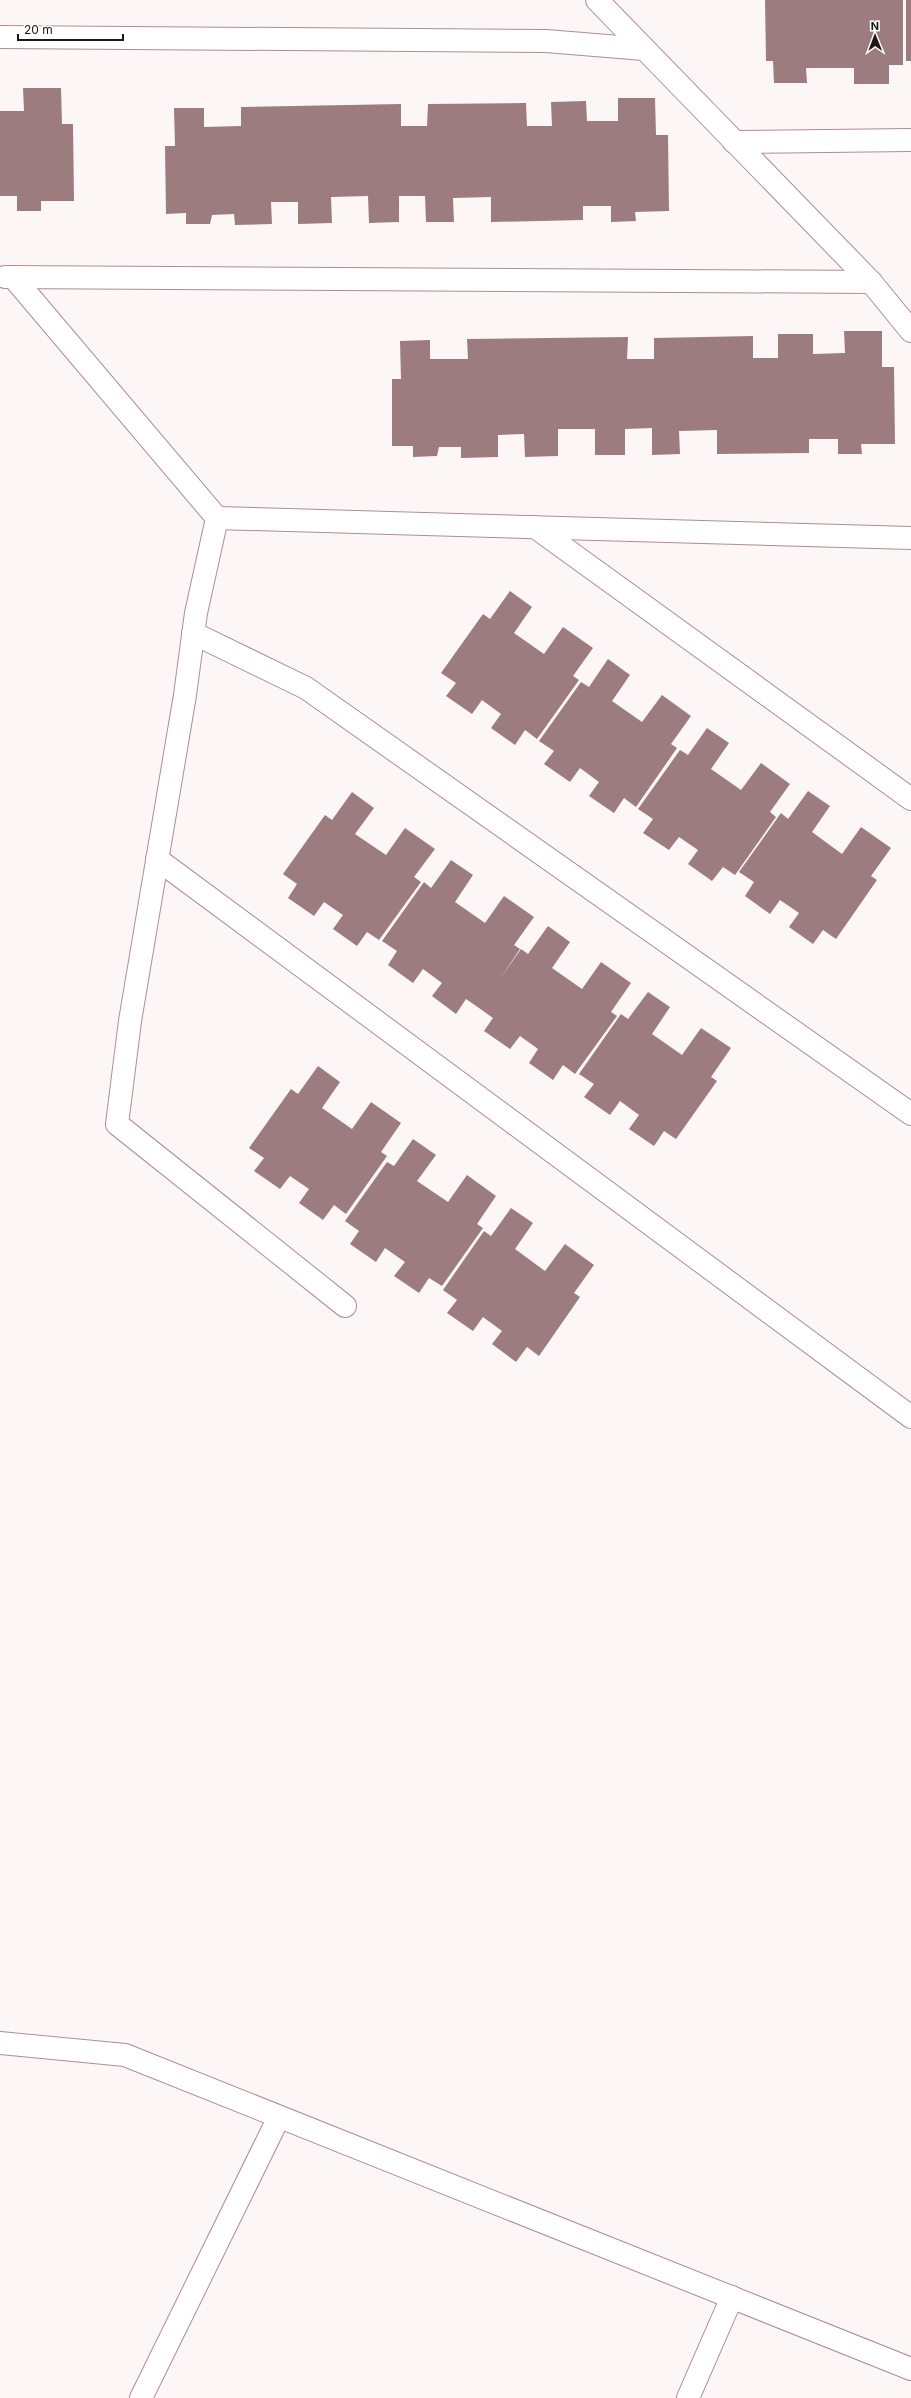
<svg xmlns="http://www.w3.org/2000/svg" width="911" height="2398" viewBox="0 0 911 2398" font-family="Inter,sans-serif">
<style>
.building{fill:#9c7c7f}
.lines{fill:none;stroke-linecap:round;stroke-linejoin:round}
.minor-casing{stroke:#ae8d90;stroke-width:24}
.minor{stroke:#fff;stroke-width:22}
</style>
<rect width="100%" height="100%" fill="#fdf6f6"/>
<!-- building -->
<g class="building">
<path d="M765,0H903V65H889V84H854V68H806L807,83H774L773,61H766Z"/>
<rect x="906" y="0" width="5" height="61"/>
<path d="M23,88H61L62,124H73L74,201H41V211H17V196H0V111H24Z"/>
<path d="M618,98H655L656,135H668L669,211L635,212L636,221L611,222V206H583V220L491,222V197L453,198L454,222H426L425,196H399V222L369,223L368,196L331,197L332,223L298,224V202H271L272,224L235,225L234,214L212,215L210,224H186V213L166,214L165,146H175L174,108H204V127L241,126V107L401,104V126H427L428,104L526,103L527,126H552L551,102L586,101L587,121H618Z"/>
<path d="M844,331H882V367H894L895,444H861L862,454H838V439H809V453L717,454V430L679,431L680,454L652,455V428L625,429V455H595V429H558V456L525,457L524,434L498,435V457L461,458V447H439L437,456L413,457V446H392V379H401L400,341L430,340V359H468L467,339L628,337L627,359H654V338L753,336V358H778V334H813V354L845,353Z"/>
<path d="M510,591L532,607L514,633L544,654L563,627L593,648L573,676L579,680L537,739L525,730L515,745L491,728L501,714L482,700L472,714L446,696L456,683L441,673L483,614L490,619Z"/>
<path d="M608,659L630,675L612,701L642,722L662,695L691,716L671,744L677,748L636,807L624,798L614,813L589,796L599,782L580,768L570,782L544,764L554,751L539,741L581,682L589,687Z"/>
<path d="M707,728L729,743L711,769L741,790L761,763L790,784L770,812L776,817L735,875L723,867L712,881L688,864L698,850L679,837L669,850L643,833L653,819L638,809L680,750L688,755Z"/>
<path d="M808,791L830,806L812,832L842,854L861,827L891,848L871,876L877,880L836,939L823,930L813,944L789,927L799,913L780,900L770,914L745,896L754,882L739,872L781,813L788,819Z"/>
<path d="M352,792L374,808L355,834L386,855L405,828L435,849L414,877L421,882L379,940L367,932L357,946L333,929L343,915L324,902L314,916L288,898L297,884L283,874L325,815L332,820Z"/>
<path d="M451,860L473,875L455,902L485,923L504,896L534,917L514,945L520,949L502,976L521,949L528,954L548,926L570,942L552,968L582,989L601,962L631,983L611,1012L617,1016L575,1074L563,1065L553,1080L529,1063L538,1049L520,1036L510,1049L484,1031L493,1018L479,1008L466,999L456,1014L432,996L442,983L423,969L413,983L388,965L397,951L382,941L424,882L431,888Z"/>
<path d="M648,992L670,1007L652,1034L682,1055L701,1028L731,1048L711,1077L717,1081L676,1139L664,1131L654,1146L629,1129L639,1115L620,1101L610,1115L584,1097L594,1084L579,1074L621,1014L628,1019Z"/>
<path d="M318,1066L340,1082L322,1108L352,1129L371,1102L401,1123L381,1152L387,1156L346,1214L334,1205L323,1220L299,1203L309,1189L290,1176L280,1189L254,1171L264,1158L249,1148L291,1089L298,1094Z"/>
<path d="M413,1139L436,1155L417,1181L448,1202L467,1175L496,1196L477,1224L483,1228L442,1286L429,1278L419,1293L394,1276L405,1262L385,1248L376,1262L350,1244L359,1231L345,1221L387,1162L394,1166Z"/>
<path d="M511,1208L533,1223L515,1249L545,1271L565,1244L594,1265L574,1293L580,1297L539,1356L527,1347L516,1362L492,1344L502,1331L483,1317L473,1331L447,1313L457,1300L443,1290L484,1231L491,1236Z"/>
</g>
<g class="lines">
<defs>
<g id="minor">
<path d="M597,0L871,282L911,331"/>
<path d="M0,37L546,41L644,49"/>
<path d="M734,142L911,140"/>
<path d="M5,277L871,282"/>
<path d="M13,277L217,518L196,613L185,695L130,1021L117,1124L345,1306"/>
<path d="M217,518L911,538"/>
<path d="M535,527L911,799"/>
<path d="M193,633L306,688L911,1114"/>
<path d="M157,859L911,1417"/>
<path d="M0,2043L125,2055L911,2369"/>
<path d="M141,2398L279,2117"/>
<path d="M688,2398L732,2297"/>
</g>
</defs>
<!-- minor casing -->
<use href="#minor" class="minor-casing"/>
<!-- minor -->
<use href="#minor" class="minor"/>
</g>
<!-- north arrow -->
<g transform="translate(875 36) rotate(359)" stroke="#ffffff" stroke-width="3" paint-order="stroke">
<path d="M0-3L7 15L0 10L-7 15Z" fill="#211516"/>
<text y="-6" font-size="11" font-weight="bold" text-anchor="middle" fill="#211516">N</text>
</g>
<!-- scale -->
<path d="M18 34v6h105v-6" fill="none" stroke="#211516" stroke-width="2"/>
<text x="24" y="34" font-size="12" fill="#211516" stroke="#ffffff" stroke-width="3" paint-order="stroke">20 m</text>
</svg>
